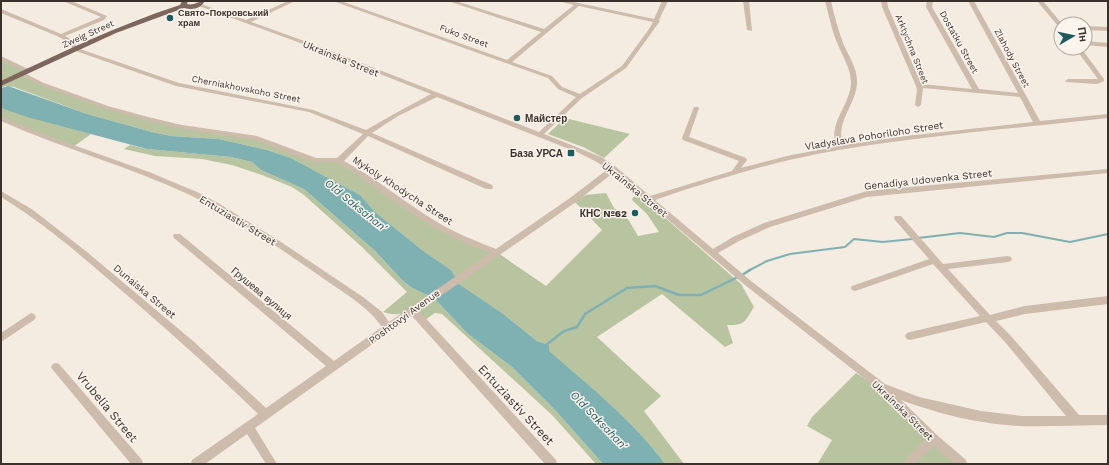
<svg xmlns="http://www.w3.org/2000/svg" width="1109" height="465" viewBox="0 0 1109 465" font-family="'Work Sans',sans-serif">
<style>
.green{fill:#b8c4a0}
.water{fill:#7fb0b2}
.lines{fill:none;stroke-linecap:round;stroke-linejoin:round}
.stream-far1{stroke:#7fb0b2;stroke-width:2}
.stream{stroke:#7fb0b2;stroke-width:2.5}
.minor{fill:#cdbbac;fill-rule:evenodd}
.major{fill:#7d675c;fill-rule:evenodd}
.poi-dot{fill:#1f5a5e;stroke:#fbf5ee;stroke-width:1.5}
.labels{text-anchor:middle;stroke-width:3;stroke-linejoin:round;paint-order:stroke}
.far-poi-label{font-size:9px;font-weight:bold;fill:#3b302b;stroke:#fbf5ee;text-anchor:start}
.far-street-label{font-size:9px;fill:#3b302b;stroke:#fbf5ee}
.street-label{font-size:10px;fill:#3b302b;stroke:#fbf5ee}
.poi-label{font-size:10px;font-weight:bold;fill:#3b302b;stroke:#fbf5ee;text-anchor:end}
.water-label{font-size:11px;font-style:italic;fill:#1f5a5e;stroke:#fbf5ee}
.near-street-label{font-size:12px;fill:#3b302b;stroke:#fbf5ee}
</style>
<rect width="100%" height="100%" fill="#f4ebe1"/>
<!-- green -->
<g class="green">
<path d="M1,58L24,69L22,73L42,84L106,107L182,127L257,138L315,160L339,161L434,224L494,251L455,278L451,270L422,250L374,211L360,195L291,158L267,150L219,139L171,136L152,132L87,114L14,87L5,86L1,88Z"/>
<path d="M1,108L91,134L73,147L1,119Z"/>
<path d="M565,118L630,134L604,158L583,147L548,134Z"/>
<path d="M130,145L147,149L231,157L252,162L261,170L304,189L375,251L403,281L412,288L430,296C412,309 406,319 383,312L407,292L362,247L304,195L292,187L262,175L232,165L202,159L155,156L124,149Z"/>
<path d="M606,193L614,208L628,219L638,236L659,232L647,214L632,200L633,197L640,196L741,284L754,307C745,321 745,326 727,325L733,343L725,347L662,294L597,337L661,396L644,411L684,464H665C633,420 589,386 548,351L549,345L537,341L502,313L459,284L457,280L498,253L546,286L602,230L574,201L586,195Z"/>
<path d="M434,298L468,334L512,367L556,411L603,464H596L552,415L442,314L435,313L425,320L417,310Z"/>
<path d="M856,373L876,386L956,464H820L818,463L832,440L807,426L812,417Z"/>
</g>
<!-- water -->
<path class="water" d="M8,86L87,114L152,132L171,136L219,139L267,150L291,158L360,195L374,211L422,250L451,270L459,284L502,313L537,341L549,345V351C589,386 633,420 665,464H603L556,411L512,367L468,334L434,298L412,288L403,281L375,251L304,189L261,170L252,162L231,157L147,149L27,117L1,108V88Z"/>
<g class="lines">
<!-- stream-far1 -->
<g class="stream-far1">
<path d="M918,238L960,233L994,237L1007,233H1022L1070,242L1108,234"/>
<path d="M748,271L767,261L790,254L845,247L854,239L883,242L912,239"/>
</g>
<!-- stream -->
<g class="stream">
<path d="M742,275L750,270"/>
<path d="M546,345L564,331L577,327L585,314L627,288L655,286L679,295H701L738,277"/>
</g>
<!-- minor -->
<g class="minor">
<path d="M63,1H71L107,16L104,20L65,36L74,41L77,48L179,83L313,110L366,130L394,114L431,94L306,45L196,5L201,4L246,20L288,1H295L251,22L310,43L539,132L576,97L558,89L548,78L333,1H341L507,60L541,32L448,1H456L544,29L574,5L558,1H569L654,19L662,1H668L659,20L660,21L626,68L582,98L544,134L601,157L616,167L650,196L732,171L739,161L683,140L682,138L694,107H698L699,108L689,137L746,158L747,160L741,168L791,155L836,147C828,122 850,106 851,83C851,69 843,57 838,45C832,31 829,16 825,1H831C834,15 838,29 843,43C848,55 858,69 857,83C856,105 835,122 843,145L906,136L1033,122L1020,97L923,88L921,105L918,107L915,105L917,90L916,86L882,7L881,1H887L888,7L921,84L972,89L926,7L927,1H933L932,7L979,89L1018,93L968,1H974L1040,121L1108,114V118C1011,129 913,136 817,154C762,165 708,182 655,200L713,249L733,237L764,223L867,191L1108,169V173L867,197L770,227L739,241L718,253L751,281L885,384L919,397L981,411L1022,416H1066L1005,342L986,322L910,340L907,339L905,336L907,333L910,332L980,316L933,264L858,290L855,291L852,290L851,288L852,286L929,259L895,220L894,218L895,216H901L943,264L1008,256L1011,257L1012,259L1011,261L1008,262L948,269L990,315L1025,306L1108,296V304L1025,314L996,321L1011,336L1079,415H1108V425C1079,425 1049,427 1019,426C980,424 938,414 901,400L937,435L966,460L967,464H954L933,446L916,464H904L905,460L926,439L874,386L745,285L613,173L576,202L419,311L556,460L557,464H545L412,316L255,428L277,464H266L247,434L205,464H191L192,460L258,414C212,369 163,326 114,284C78,253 42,222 1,197V191L33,210L87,252L193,341L266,408L326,366L174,238L173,236L174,234H180L334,361L382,327C367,305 339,290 317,274C276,246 235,217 190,195C129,166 63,149 1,121V117L51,137L149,172L197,192L218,203L281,242L363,297L382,312L389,322L490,253L456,239L431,226L384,195L358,175L337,163L312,162L256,140L182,129L145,120L104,108L40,85L20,75V73H24L44,83L108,106L148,117L182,125L257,136L316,158H337L363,134L309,112L176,86L73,50L70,43L57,36L1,13V9L61,34L101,17ZM579,6L653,22L649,29L622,66L580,94L562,87L552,76L512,62ZM437,97L577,152L595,161L608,169L570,198L496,249C476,241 455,233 437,222C405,203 376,178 344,161L368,136L486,189H492L493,187L492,185L372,133L398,116Z"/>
<path d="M743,1H749L752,31L747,30Z"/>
<path d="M1037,1H1043L1062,24H1061V28L1059,27Z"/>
<path d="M1085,26L1108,27V31L1085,30Z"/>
<path d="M1085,41L1108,43V47L1085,45Z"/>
<path d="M1075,48H1081L1104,79V81L1097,84L1066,82L1065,81L1068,79H1098Z"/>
<path d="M1,56L30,70L31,71L30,72H26L1,60Z"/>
<path d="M31,313L34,314L36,317L34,320L1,342V333Z"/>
<path d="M56,363L59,364L142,460L143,464H131L53,370L51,367L53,364Z"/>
</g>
<!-- major -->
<path class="major" d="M182,1H188L187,4C194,6 198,1 205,1C200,9 193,10 184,8L116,33L1,86V81C60,53 118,25 180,5Z"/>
</g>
<!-- markers -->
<g class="poi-dot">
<circle cx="170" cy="18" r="4"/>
<circle cx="517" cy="118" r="4"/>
<rect x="567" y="149" width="8" height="8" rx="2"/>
<circle cx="635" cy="213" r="4"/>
</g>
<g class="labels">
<!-- far-poi labels -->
<g class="far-poi-label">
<text x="178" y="16">Свято-Покровський<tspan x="178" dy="10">храм</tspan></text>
</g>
<!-- far-street labels -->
<g class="far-street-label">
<text transform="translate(88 34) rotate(-24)" y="3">Zweig Street</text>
<text transform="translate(464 36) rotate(20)" y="3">Fuko Street</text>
<text transform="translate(959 42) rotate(61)" y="3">Dostatku Street</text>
<text transform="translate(912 49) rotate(68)" y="3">Arktychna Street</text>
<text transform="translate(1012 58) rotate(62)" y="3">Zlahody Street</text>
<text transform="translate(246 89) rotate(11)" y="3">Cherniakhovskoho Street</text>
</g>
<!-- street labels -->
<g class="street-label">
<text transform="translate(341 58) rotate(22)" y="4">Ukrainska Street</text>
<text transform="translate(874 135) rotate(-9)" y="4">Vladyslava Pohoriloho Street</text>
<text transform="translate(928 179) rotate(-6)" y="4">Genadiya Udovenka Street</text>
<text transform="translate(635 189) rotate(39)" y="4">Ukrainska Street</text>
<text transform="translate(403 190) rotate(33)" y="4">Mykoly Khodycha Street</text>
<text transform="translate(238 220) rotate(31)" y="4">Entuziastiv Street</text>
<text transform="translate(145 291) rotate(40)" y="4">Dunaiska Street</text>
<text transform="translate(262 293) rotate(40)" y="4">Грушева вулиця</text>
<text transform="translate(404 316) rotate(-36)" y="4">Poshtovyi Avenue</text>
<text transform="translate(903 410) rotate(44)" y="4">Ukrainska Street</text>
</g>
<!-- poi labels -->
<g class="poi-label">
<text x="525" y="122" text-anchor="start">Майстер</text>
<text x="563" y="157">База УРСА</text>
<text x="627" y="217">КНС №62</text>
</g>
<!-- water labels -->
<g class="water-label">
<text transform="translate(356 205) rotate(39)" y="4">Old Saksahan'</text>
<text transform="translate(599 420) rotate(46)" y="4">Old Saksahan'</text>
</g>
<!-- near-street labels -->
<g class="near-street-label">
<text transform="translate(516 405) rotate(47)" y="4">Entuziastiv Street</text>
<text transform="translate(107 407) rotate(50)" y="4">Vrubelia Street</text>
</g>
</g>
<!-- border -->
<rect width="1109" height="465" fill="none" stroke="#3b302b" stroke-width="4"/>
<!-- north arrow -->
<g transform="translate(1073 36) rotate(81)"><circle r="19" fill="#fbf5ee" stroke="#aea6a0"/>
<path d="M0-3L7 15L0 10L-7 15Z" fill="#1f5a5e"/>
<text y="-6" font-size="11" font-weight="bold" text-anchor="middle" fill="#3b302b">Пн</text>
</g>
</svg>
